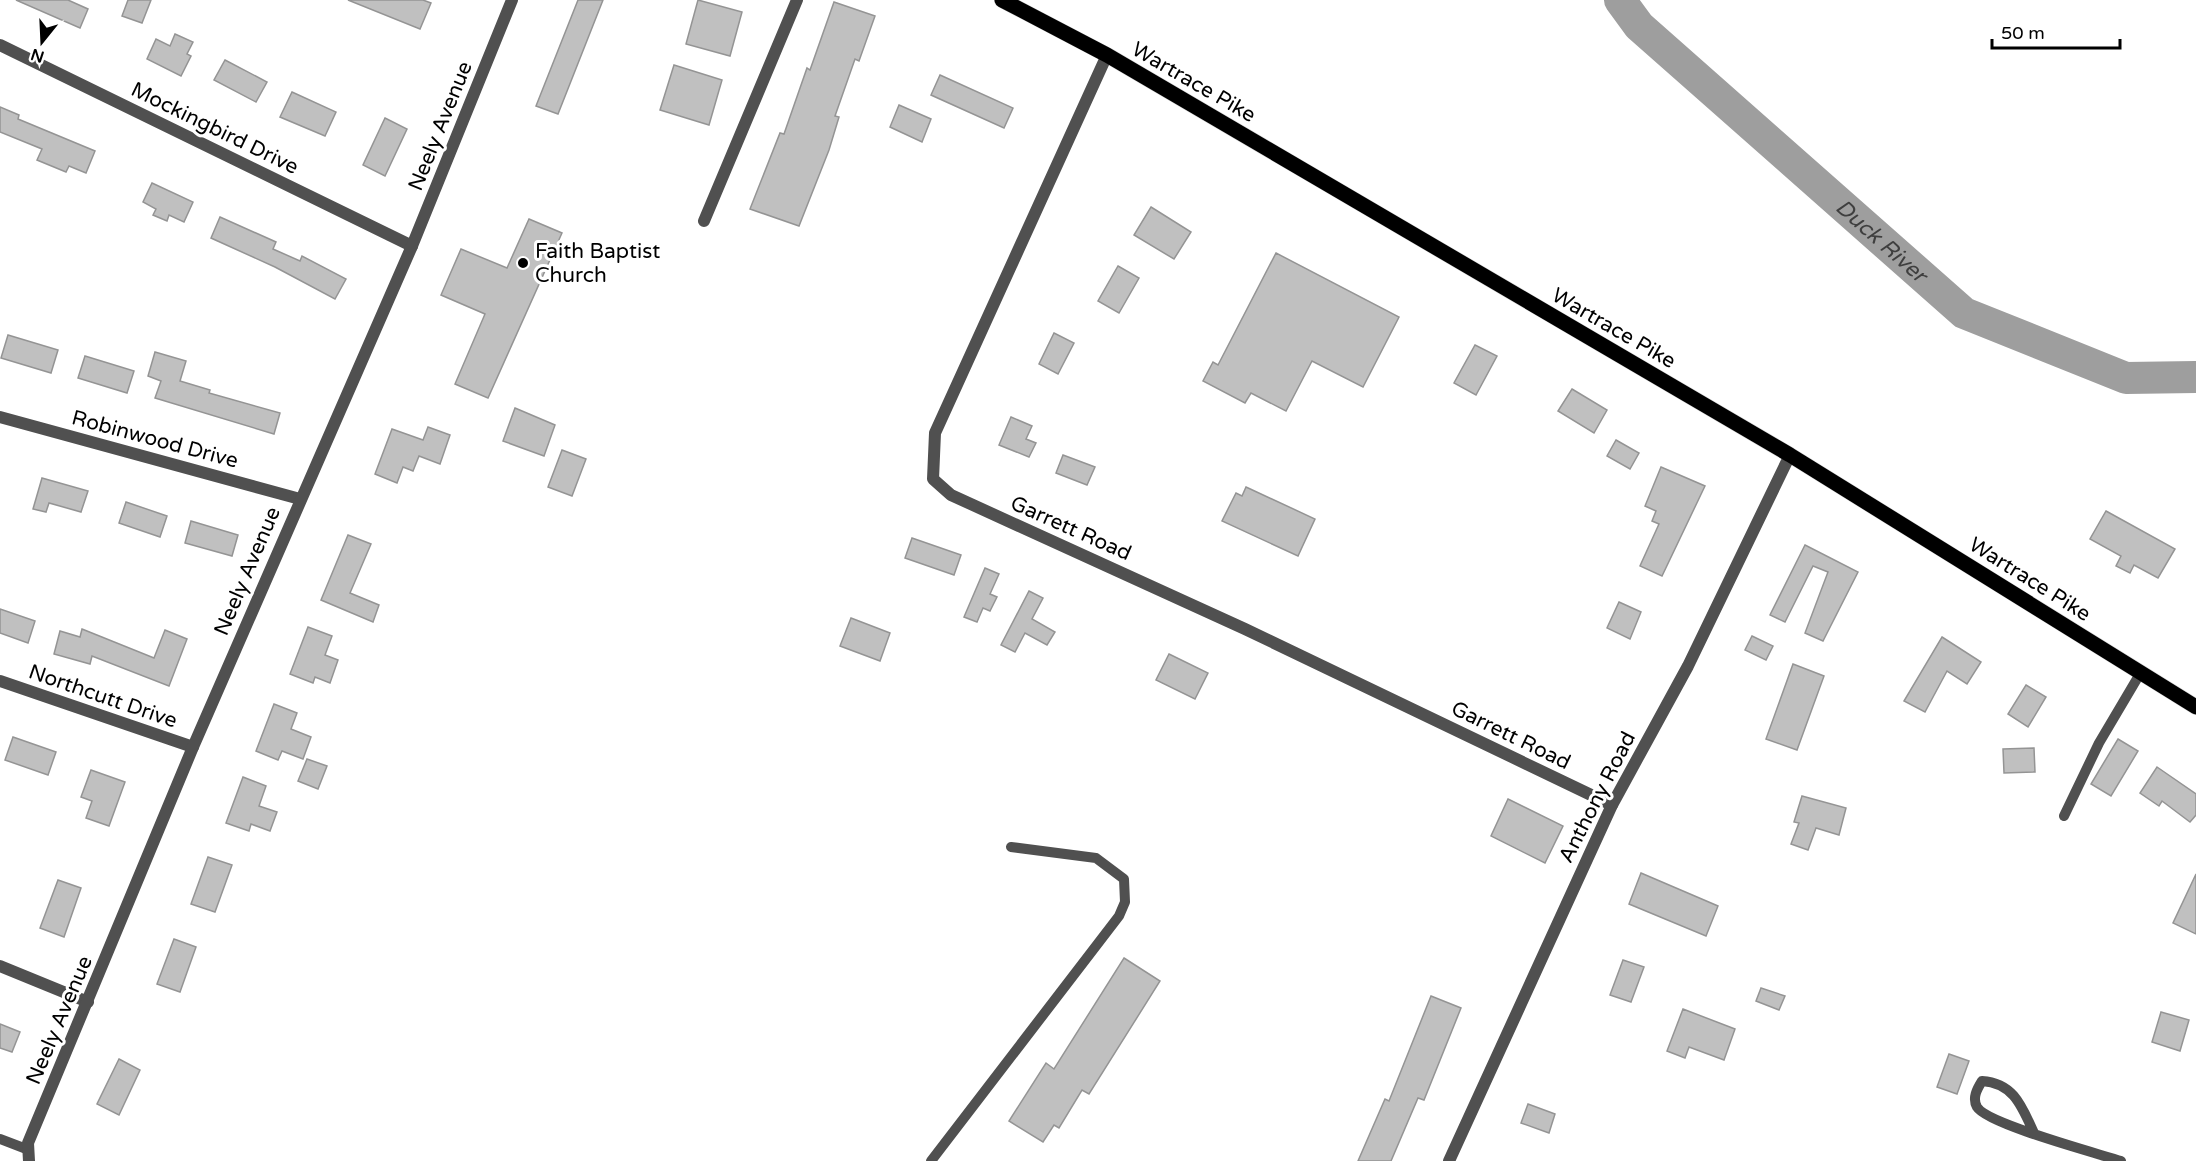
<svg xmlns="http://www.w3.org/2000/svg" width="2196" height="1161" viewBox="0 0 2196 1161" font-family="'Varela Round',sans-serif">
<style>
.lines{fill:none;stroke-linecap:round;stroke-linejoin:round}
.river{stroke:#9e9e9e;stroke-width:32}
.building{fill:#c0c0c0;stroke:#949494;stroke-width:1.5}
.primary-casing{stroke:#dbdbdb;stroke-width:16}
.service{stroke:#505050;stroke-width:10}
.minor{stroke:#505050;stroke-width:12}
.primary{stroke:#000;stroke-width:15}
.poi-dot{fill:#000;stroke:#fff;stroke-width:2}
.labels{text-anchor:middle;stroke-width:6;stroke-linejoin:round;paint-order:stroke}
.street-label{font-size:21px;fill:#000;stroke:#fff}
.poi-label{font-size:21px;fill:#000;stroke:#fff;text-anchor:start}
.water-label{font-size:22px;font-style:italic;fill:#3f3f3f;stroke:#fff}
</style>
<rect width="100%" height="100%" fill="#fff"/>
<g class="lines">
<!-- river -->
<path class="river" id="s1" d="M1620,0L1639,26L1964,313L2126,378L2196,377"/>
</g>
<!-- building -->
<g class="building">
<path d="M16,0H68L88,9L80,28Z"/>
<path d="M128,0H151L142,23L122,16Z"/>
<path d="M348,0H423L431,3L420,29Z"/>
<path d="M578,0H603L558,114L536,106Z"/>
<path d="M698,0L742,12L730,56L686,44Z"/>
<path d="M834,2L875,16L859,61L855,59L835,116L839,117L829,150L799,226L750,209L780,133L784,134L807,68L810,70Z"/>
<path d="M175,34L193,42L187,54L191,56L181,76L147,59L156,39L170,46Z"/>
<path d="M225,60L267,82L256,102L214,80Z"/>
<path d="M674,65L722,80L709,125L660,110Z"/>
<path d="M940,75L1013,108L1004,128L931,95Z"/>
<path d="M292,92L336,112L325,136L280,117Z"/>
<path d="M899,105L931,119L922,142L890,127Z"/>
<path d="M0,107L19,115L18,119L95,151L86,173L69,166L66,172L37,160L42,149L0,132Z"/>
<path d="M385,118L407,129L385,176L363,165Z"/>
<path d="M152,183L193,202L184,222L169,215L167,221L153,215L156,209L143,202Z"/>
<path d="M1151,207L1191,232L1174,259L1134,235Z"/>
<path d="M220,217L276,242L273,249L300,261L302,256L346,279L335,299L275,267L211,238Z"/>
<path d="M529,219L562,233L488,398L455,384L485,314L441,295L461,249L507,268Z"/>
<path d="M1276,253L1399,317L1363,387L1312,361L1286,411L1251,393L1245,403L1203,381L1213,362L1218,365Z"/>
<path d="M1118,266L1139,278L1119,313L1098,301Z"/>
<path d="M1054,333L1074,343L1058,374L1039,364Z"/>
<path d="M8,335L58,350L51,373L1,358Z"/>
<path d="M1475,345L1497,356L1476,395L1454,383Z"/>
<path d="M155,352L186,361L180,381L210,390L209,393L280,413L274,434L155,398L161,381L148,376Z"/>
<path d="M85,356L134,371L127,393L78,378Z"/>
<path d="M1572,389L1607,410L1594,433L1558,411Z"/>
<path d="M515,408L555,425L544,456L503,441Z"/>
<path d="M1011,417L1032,426L1026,439L1036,443L1029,457L999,445Z"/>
<path d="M428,427L450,435L440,464L419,456L413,471L403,467L397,483L375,474L392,429L423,440Z"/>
<path d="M1616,440L1639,453L1630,469L1607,456Z"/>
<path d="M562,450L586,459L572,496L548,487Z"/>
<path d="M1063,455L1095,467L1087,485L1056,473Z"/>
<path d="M1661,467L1705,486L1662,576L1640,566L1659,524L1652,521L1656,511L1645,506Z"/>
<path d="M42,478L88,491L81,512L49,503L46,512L33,509Z"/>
<path d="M1246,487L1315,519L1298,556L1222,521L1236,493L1242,496Z"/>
<path d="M126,502L167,516L160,537L119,523Z"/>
<path d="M2106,511L2175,549L2158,578L2134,565L2130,573L2116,566L2121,556L2090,539Z"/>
<path d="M191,521L238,535L232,556L185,543Z"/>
<path d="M348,535L371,544L350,593L379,605L373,622L321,600Z"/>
<path d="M912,538L961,555L954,575L905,558Z"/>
<path d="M1805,545L1858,572L1823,641L1805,633L1828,572L1813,566L1785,622L1770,615Z"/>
<path d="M985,568L999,574L990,594L997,597L990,611L983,608L977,622L964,617Z"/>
<path d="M1029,591L1043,598L1032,619L1055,632L1047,645L1025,633L1015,652L1001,645Z"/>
<path d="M1619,602L1641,612L1630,639L1607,628Z"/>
<path d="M0,609L35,621L28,643L0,633Z"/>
<path d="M851,618L890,633L880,661L840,646Z"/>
<path d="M308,627L332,636L325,655L338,660L330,683L315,677L313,683L290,674Z"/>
<path d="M82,629L154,658L165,630L187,639L169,686L92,656L90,664L54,654L60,631L80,637Z"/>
<path d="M1752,636L1773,646L1766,660L1745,650Z"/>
<path d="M1942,637L1981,662L1967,684L1947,671L1925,712L1904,701Z"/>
<path d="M1169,654L1208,673L1195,699L1156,680Z"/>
<path d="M1793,664L1824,676L1797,750L1766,739Z"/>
<path d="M2026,685L2046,697L2028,727L2008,714Z"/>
<path d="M274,704L297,713L291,729L311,737L303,759L282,751L278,760L256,751Z"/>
<path d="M13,737L56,752L48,775L5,760Z"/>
<path d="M2118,739L2138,751L2111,796L2091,784Z"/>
<path d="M2034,748L2035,772L2004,773L2003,749Z"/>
<path d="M307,759L327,766L318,789L298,781Z"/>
<path d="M2157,767L2196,794V815L2190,822L2162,801L2159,806L2140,793Z"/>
<path d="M91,770L125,782L109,826L86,818L92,801L81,797Z"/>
<path d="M243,777L266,786L259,806L277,812L270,831L251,824L249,831L226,823Z"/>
<path d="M1802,796L1846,808L1839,835L1816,828L1808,850L1791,844L1799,823L1794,822Z"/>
<path d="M1508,799L1563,826L1545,863L1491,836Z"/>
<path d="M208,857L232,865L215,912L191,904Z"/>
<path d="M1641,873L1718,906L1706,936L1629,904Z"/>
<path d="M2196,874V934L2173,923Z"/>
<path d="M58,880L81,888L64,937L40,928Z"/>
<path d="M174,939L196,947L180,992L157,984Z"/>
<path d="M1124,958L1160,981L1089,1094L1082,1090L1059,1128L1054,1125L1043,1142L1009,1121L1046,1063L1054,1069Z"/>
<path d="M1623,960L1644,967L1631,1002L1610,995Z"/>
<path d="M1761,988L1785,996L1779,1010L1756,1001Z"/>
<path d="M1431,996L1461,1008L1424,1100L1418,1098L1391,1161H1358L1385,1099L1389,1101Z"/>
<path d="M1683,1009L1735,1029L1724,1060L1689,1047L1685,1058L1667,1051Z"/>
<path d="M2161,1012L2189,1020L2180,1051L2152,1042Z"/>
<path d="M0,1024L20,1032L12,1052L0,1048Z"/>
<path d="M1949,1054L1969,1061L1957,1094L1937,1087Z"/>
<path d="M119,1059L140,1070L119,1115L97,1104Z"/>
<path d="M1528,1104L1555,1114L1549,1133L1521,1123Z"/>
</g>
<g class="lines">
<defs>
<path id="primary" d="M1002,0L1107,55L1790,455L2196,707"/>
</defs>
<!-- primary casing -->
<use href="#primary" class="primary-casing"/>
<!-- service -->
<g class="service">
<path d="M2064,816L2099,743L2141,672"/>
<path d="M2034,1133C2022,1107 2014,1083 1982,1081C1977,1089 1972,1098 1977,1107C1987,1124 2096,1153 2121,1161"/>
<path d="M0,1139L29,1150"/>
<path d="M931,1161L1119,916L1125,902L1124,879L1096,858L1011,847"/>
</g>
<!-- minor -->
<g class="minor">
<path d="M0,45L412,246"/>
<path d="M1107,55L935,433L933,479L951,495L1245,629L1612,805"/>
<path d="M704,221L797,0"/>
<path d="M0,417L300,499"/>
<path d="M0,681L193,747"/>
<path d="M0,966L88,1002"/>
<path d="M29,1161L28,1143L193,747L412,246L512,0"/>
<path d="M1449,1161L1612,805L1688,666L1790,455"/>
</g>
<!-- primary -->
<use href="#primary" class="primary"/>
</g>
<!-- markers -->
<circle class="poi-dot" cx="523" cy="263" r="6"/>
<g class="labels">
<!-- street labels -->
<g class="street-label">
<text transform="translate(1194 82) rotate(30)" y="7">Wartrace Pike</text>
<text transform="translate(440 126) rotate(-68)" y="7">Neely Avenue</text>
<text transform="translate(215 128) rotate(26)" y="7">Mockingbird Drive</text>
<text transform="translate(1614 328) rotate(30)" y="7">Wartrace Pike</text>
<text transform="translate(155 439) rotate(15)" y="7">Robinwood Drive</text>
<text transform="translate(1071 528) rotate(24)" y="7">Garrett Road</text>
<text transform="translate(247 571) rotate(-67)" y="7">Neely Avenue</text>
<text transform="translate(2030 579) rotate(32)" y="7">Wartrace Pike</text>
<text transform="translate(103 696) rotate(19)" y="7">Northcutt Drive</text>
<text transform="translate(1511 735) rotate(26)" y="7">Garrett Road</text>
<text transform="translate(1597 797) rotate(-63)" y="7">Anthony Road</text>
<text transform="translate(59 1020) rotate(-67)" y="7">Neely Avenue</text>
</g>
<!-- poi labels -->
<g class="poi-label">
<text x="535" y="258">Faith Baptist<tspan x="535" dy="24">Church</tspan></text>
</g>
<!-- water labels -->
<g class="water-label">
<text dy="8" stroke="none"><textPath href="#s1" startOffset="356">Duck River</textPath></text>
</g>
</g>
<!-- north arrow -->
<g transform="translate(42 42) rotate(198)" stroke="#ffffff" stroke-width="4.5" paint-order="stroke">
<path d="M0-4.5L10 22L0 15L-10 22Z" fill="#000000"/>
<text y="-9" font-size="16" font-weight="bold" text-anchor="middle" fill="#000000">N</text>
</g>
<!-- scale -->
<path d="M1992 39v9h128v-9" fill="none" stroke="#000000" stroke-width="3"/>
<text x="2001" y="39" font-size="18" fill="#000000" stroke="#ffffff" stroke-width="4.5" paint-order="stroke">50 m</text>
</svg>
